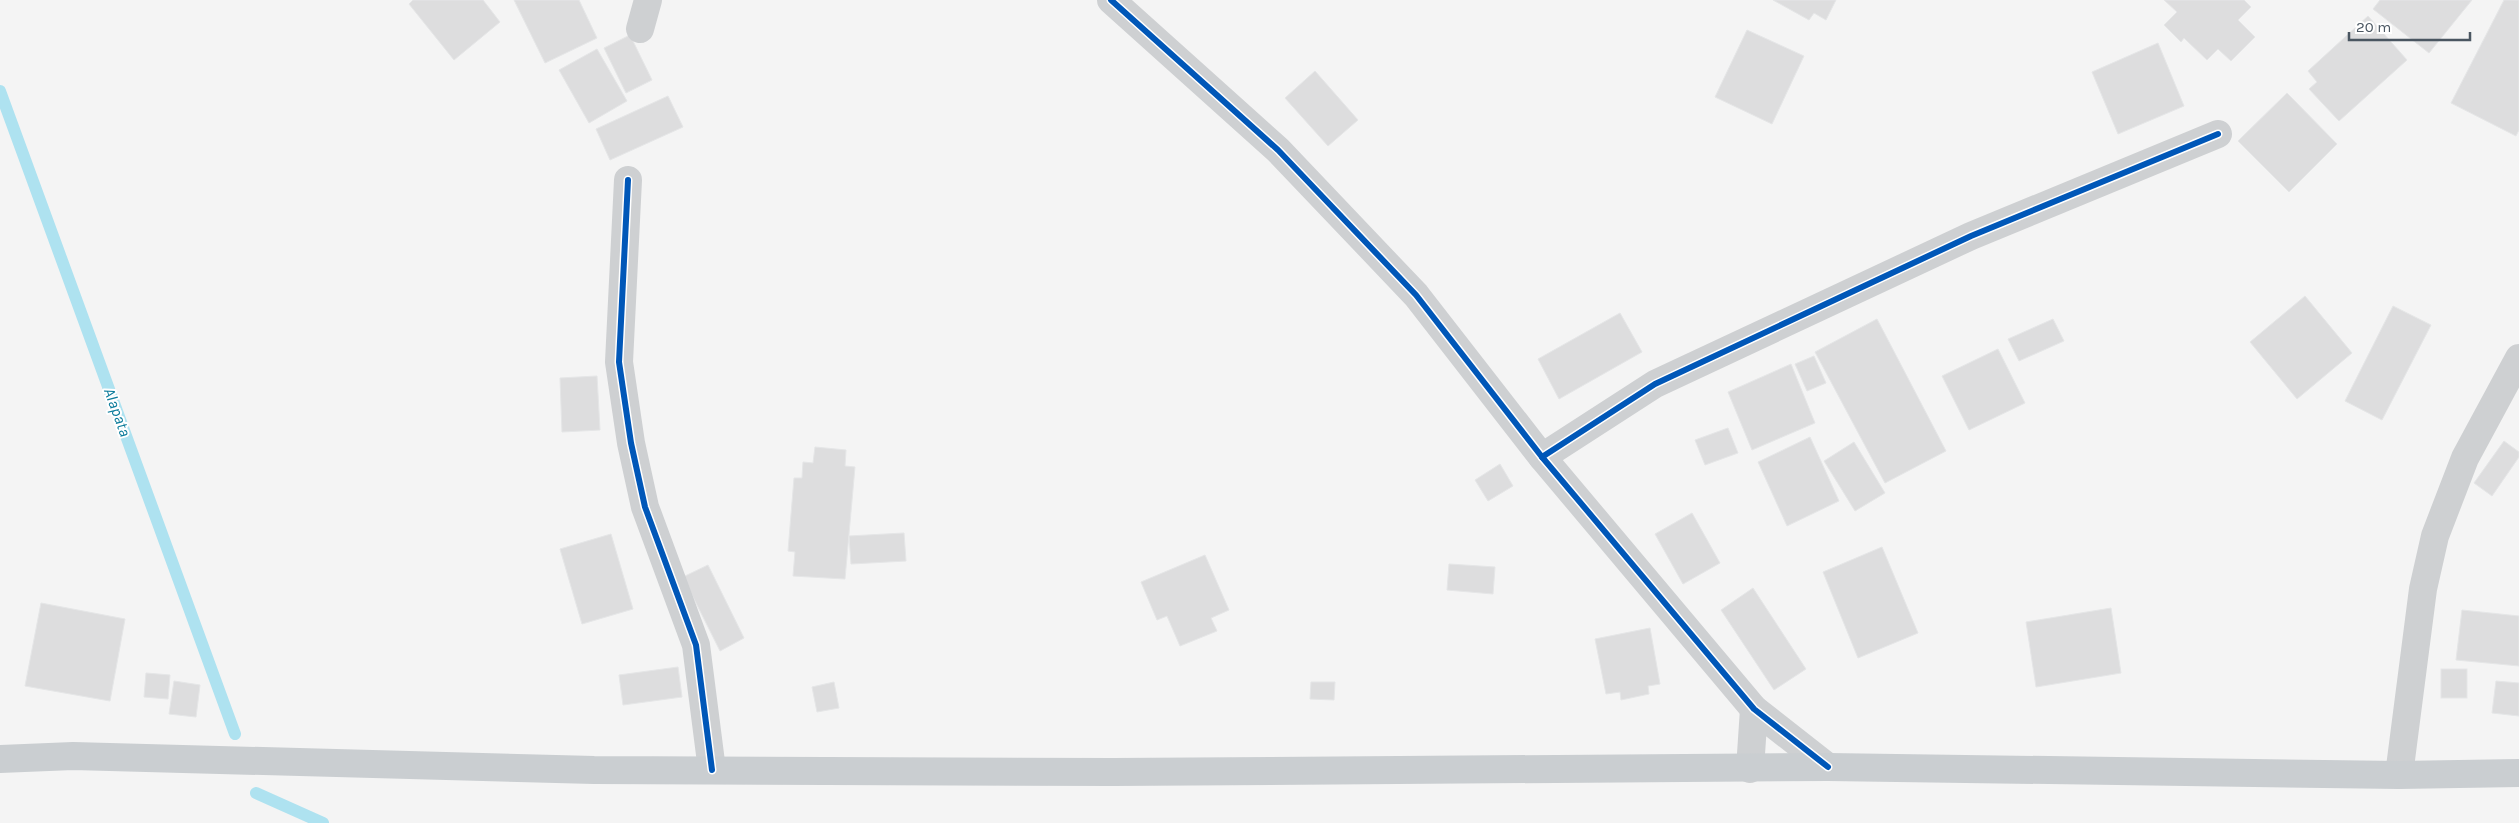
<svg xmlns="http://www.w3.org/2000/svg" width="2519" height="823" viewBox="0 0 2519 823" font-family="Karla,sans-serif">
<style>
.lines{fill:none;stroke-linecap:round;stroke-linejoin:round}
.stream{stroke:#aee2f0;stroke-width:12}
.building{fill:#ddddde;stroke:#e5e6e7}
.minor{stroke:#ced0d2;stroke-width:28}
.major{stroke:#caced1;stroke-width:28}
.cycleway-casing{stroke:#fff;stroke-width:9}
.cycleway{stroke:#0057b8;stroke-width:6}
.labels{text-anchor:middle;stroke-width:4;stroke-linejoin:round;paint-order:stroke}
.water-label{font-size:16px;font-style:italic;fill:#0c7c9b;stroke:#fff}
</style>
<rect width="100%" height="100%" fill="#f4f4f4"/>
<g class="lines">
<!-- stream -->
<g class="stream">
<path d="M0,91L235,734"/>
<path d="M256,793L323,823"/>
</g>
</g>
<!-- building -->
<g class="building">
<path d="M413,0H483L500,22L454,60L409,4Z"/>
<path d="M514,0H579L597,38L545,63Z"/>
<path d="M1773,0H1836L1826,20L1814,13L1809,20Z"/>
<path d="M2164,0H2244L2251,7L2238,20L2255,37L2231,61L2218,49L2207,60L2184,38L2181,42L2164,25L2177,12Z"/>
<path d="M2380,0H2472L2429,53L2373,9Z"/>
<path d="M2504,0H2519V130L2516,136L2451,103Z"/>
<path d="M2368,16L2407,60L2339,121L2309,89L2317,82L2308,71Z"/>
<path d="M1747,30L1804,56L1772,124L1715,97Z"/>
<path d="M630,35L652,80L626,93L604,48Z"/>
<path d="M2158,43L2184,106L2118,134L2092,72Z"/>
<path d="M597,49L627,101L589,123L559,70Z"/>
<path d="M1315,71L1358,120L1328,146L1285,98Z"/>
<path d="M2287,93L2337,144L2289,192L2238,141Z"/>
<path d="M668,96L683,127L610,160L596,129Z"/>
<path d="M2305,296L2352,353L2297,399L2250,342Z"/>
<path d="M2393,306L2431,325L2382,420L2345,401Z"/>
<path d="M1620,313L1642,352L1559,399L1538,359Z"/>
<path d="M1877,319L1946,451L1885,483L1815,352Z"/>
<path d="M2053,319L2064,341L2019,361L2008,339Z"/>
<path d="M1998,349L2025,403L1969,430L1942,376Z"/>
<path d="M1814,356L1826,383L1807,391L1795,364Z"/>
<path d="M1791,364L1815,423L1752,450L1728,392Z"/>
<path d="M597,376L600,430L562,432L560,378Z"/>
<path d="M1728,428L1738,453L1705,465L1695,440Z"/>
<path d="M1810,437L1839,501L1787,526L1758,462Z"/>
<path d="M2504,441L2519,452V457L2492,496L2474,483Z"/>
<path d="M1854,442L1885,493L1855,511L1824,461Z"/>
<path d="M815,447L846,450L845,466L855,467L845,579L793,576L795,552L788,551L794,478H802L803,462L813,463Z"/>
<path d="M1500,464L1513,486L1488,501L1475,480Z"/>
<path d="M1692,513L1720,563L1683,584L1655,534Z"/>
<path d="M904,533L906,561L851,564L849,536Z"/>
<path d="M611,534L633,609L582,624L560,549Z"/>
<path d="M1882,547L1918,633L1858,658L1823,572Z"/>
<path d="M1205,555L1229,610L1211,618L1217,631L1180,646L1167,616L1157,620L1141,582Z"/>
<path d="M1449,564L1495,567L1493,594L1447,590Z"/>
<path d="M708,565L744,638L720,651L683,577Z"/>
<path d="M1753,588L1806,669L1774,690L1721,610Z"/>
<path d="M41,603L125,619L110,701L25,686Z"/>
<path d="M2111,608L2121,673L2036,687L2026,622Z"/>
<path d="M2462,610L2519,616V666L2456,660Z"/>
<path d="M1650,628L1660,684L1648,686L1649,694L1621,700L1620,692L1606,694L1595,639Z"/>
<path d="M678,667L682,697L623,705L619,675Z"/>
<rect x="2441" y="669" width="26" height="29"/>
<path d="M146,673L170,675L168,699L144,697Z"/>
<path d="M174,681L200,685L196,717L169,714Z"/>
<path d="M2496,681L2519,683V716L2492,713Z"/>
<path d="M834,682L839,708L817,712L812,687Z"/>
<path d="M1311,682H1335L1334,700L1310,699Z"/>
</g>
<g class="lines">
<!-- minor -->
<g class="minor">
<path d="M1111,0L1278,150L1416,295L1542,457L1754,709L1828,767"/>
<path d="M640,29L648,0"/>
<path d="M628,180L619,362L631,443L645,507L696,645L712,770"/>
<path d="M1542,457L1655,384L1971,236L2218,134"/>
<path d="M1750,769L1754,709"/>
<path d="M2399,775L2423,589L2435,536L2465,458L2519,358"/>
</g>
<!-- major -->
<path class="major" d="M0,759L73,756L594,770L1113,772L1828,767L2399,775L2519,773"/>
<defs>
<g id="cycleway">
<path d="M1111,0L1278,150L1416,295L1542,457L1754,709L1828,767"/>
<path d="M628,180L619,362L631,443L645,507L696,645L712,770"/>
<path d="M1542,457L1655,384L1971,236L2218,134"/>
</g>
</defs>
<!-- cycleway casing -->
<use href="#cycleway" class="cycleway-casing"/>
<!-- cycleway -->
<use href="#cycleway" class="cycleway"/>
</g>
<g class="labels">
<!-- water labels -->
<g class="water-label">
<text transform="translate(118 412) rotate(70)" y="6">Alapata</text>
</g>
</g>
<!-- scale -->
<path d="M2349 32v8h121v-8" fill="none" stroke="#4a5661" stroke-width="2.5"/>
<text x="2356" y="32" font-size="15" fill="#4a5661" stroke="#ffffff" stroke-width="4" paint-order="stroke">20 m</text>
</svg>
